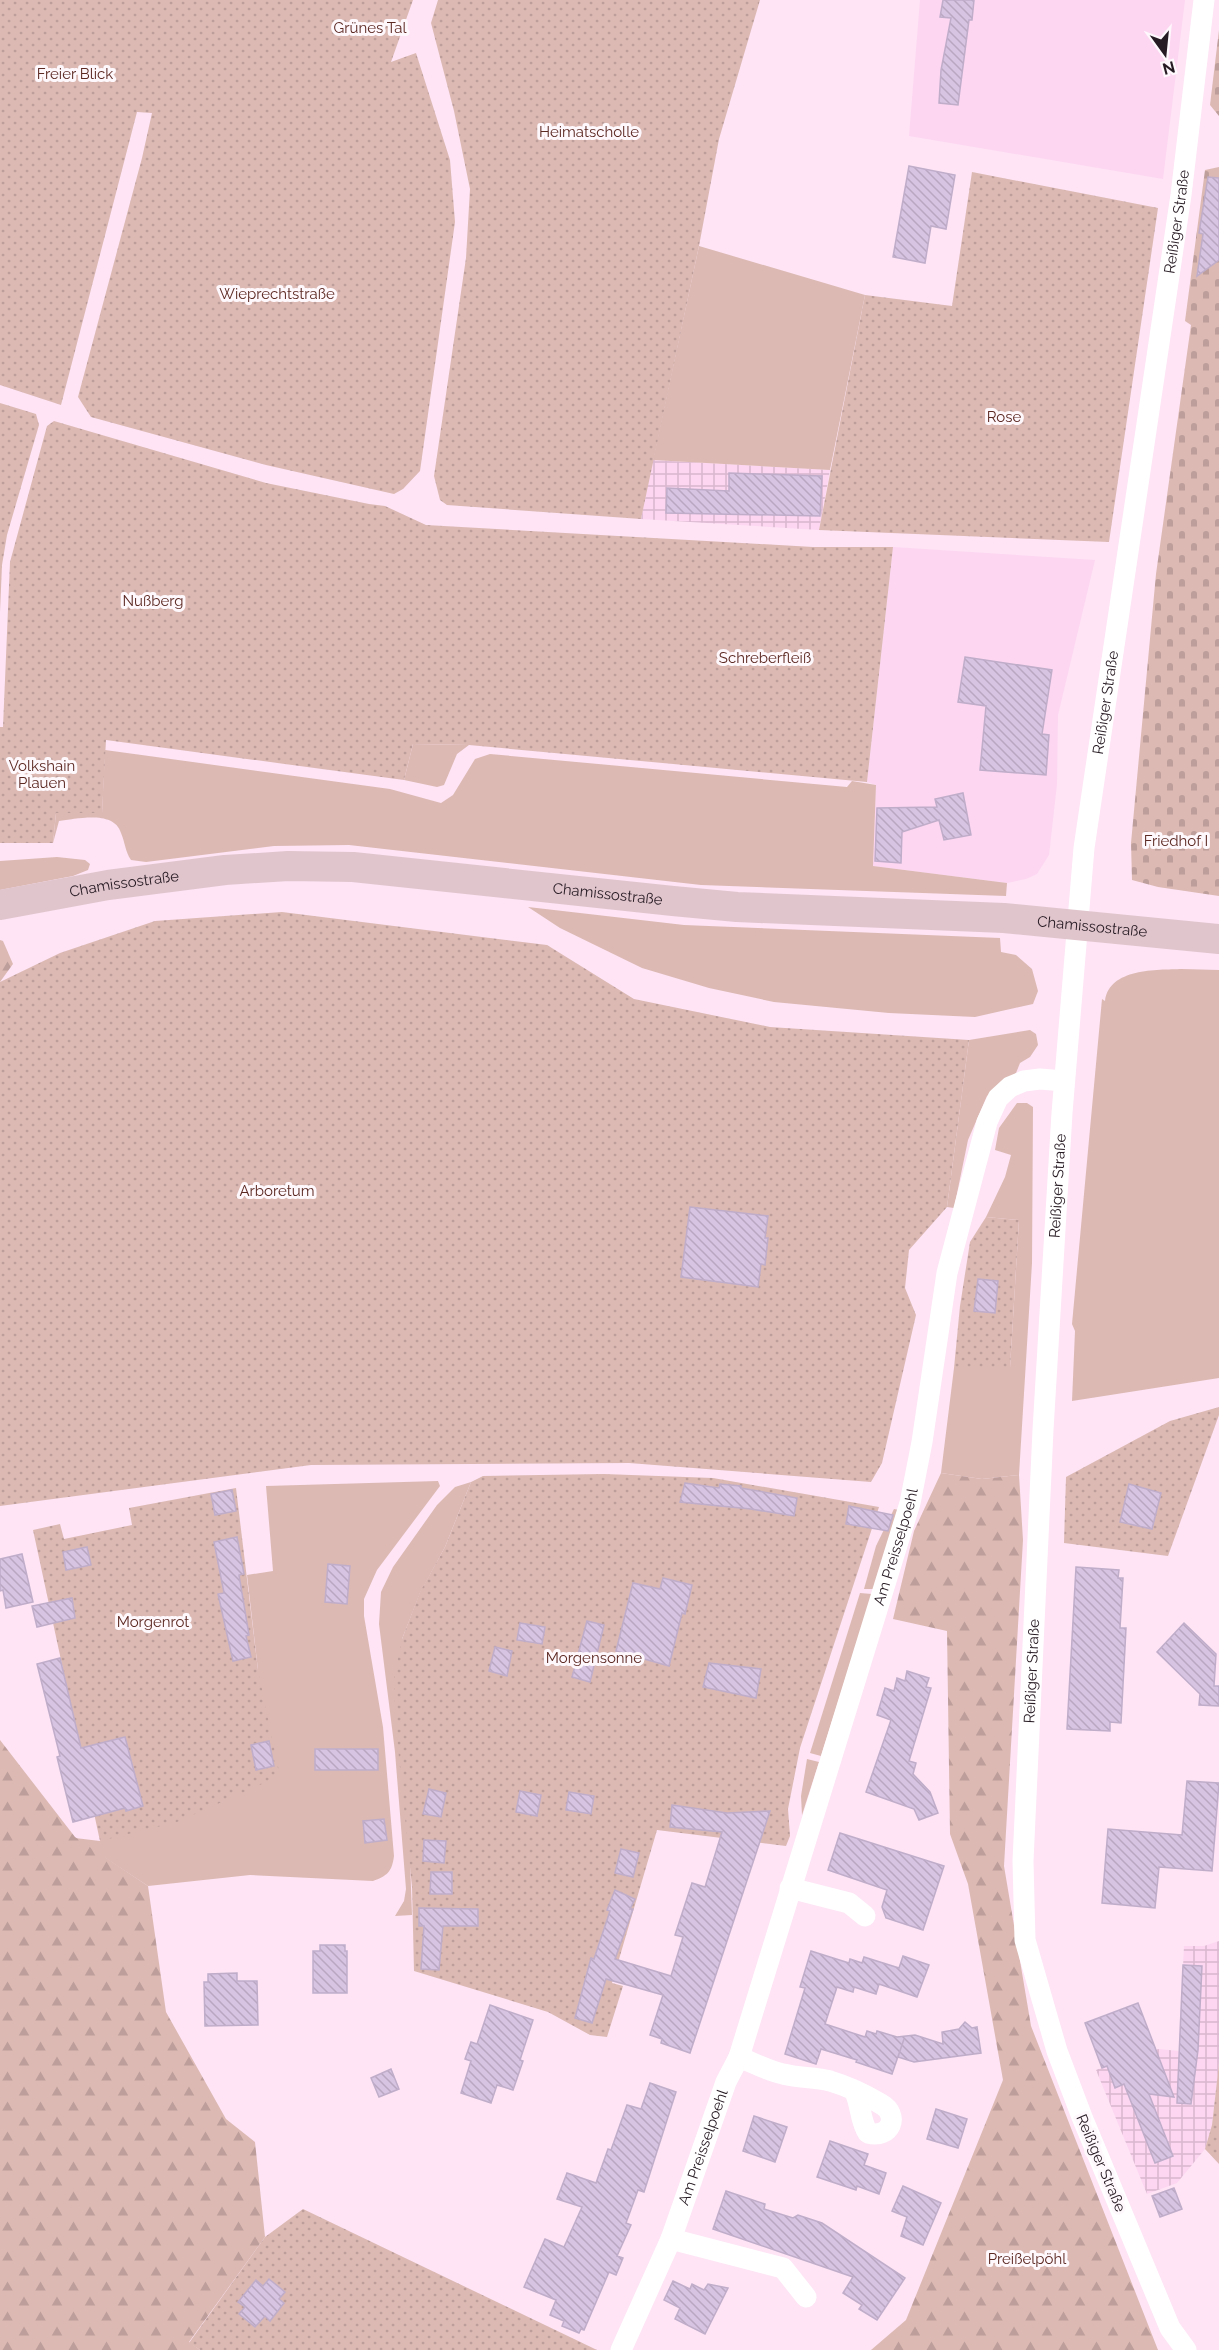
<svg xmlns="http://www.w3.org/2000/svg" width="1219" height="2350" viewBox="0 0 1219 2350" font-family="Raleway,sans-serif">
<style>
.built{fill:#fdd6f1}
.industrial{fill:url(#industrial-grid)}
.green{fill:#dcb9b3}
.forest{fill:url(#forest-firs)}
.cemetery{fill:url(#cemetery-stones)}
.garden{fill:url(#garden-dots)}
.building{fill:url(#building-back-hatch);stroke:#bfadca;stroke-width:1.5}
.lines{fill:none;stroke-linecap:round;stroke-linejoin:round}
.street{stroke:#fff;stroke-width:21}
.secondary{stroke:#e1c5cd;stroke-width:30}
.labels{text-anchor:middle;stroke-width:6;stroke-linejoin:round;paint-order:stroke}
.park-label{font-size:15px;fill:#5c2822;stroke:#fef8fc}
.street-label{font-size:15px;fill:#271b23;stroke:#fef8fc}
</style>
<defs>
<pattern id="industrial-grid" width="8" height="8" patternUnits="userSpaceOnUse" patternTransform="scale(1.5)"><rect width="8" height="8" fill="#fdd6f1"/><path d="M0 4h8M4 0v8" fill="none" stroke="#d9b7ce"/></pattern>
<pattern id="forest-firs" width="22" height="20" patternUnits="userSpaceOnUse" patternTransform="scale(1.5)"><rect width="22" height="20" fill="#dcb9b3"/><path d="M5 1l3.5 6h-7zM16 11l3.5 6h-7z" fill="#bd9e9a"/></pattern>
<pattern id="cemetery-stones" width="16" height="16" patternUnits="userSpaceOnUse" patternTransform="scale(1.5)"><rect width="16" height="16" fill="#dcb9b3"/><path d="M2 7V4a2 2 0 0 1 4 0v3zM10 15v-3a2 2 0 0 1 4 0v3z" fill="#bd9e9a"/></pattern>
<pattern id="garden-dots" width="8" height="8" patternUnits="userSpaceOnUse" patternTransform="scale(1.5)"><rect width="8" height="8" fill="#dcb9b3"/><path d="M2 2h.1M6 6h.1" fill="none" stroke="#bd9e9a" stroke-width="1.8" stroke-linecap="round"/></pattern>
<pattern id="building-back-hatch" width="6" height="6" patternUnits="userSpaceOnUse" patternTransform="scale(1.5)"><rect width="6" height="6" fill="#d7c3e2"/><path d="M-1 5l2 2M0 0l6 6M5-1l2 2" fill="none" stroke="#b9a7c2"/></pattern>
</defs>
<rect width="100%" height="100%" fill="#fee4f5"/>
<!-- built -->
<g class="built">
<path d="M920,0H1185L1163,179L909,136Z"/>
<path d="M893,547L1095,560L1058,715L1057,784L1049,855L1037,874L1026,879L1007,883L873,866L876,785L867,782Z"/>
</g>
<!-- industrial -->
<g class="industrial">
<path d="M653,460L830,470L819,530L641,519Z"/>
<path d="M1219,1941V2063L1212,2125L1205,2149L1177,2183L1147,2194L1096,2070L1146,2051L1159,2049L1179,2051L1184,1946H1204Z"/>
</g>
<!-- green -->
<g class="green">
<path d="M699,246L865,295L830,470L653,460Z"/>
<path d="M413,744L469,745L457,754L444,785L437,787L404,780Z"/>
<path d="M105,750L390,789L441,803L453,795L475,759L490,754L847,787L852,781L876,785L873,866L1007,883L1006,896L701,885L349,845L274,846L146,862L131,860C125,851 125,842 121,833C114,810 77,819 59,821L53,843L56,813H102Z"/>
<path d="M57,857L85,860L90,864L88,870L73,876L0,890V861Z"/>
<path d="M528,907L684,925L1000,938L1001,952L1016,955L1032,969L1038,991L1033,1004L975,1017L889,1013L774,1002L709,988L642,968L560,928Z"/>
<path d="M1182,969L1219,970V1378L1072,1401L1075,1331L1072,1324L1102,999L1105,1001C1109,968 1157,970 1182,969Z"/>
<path d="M1030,1030L1036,1034L1038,1045L1030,1057L1020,1063L1016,1073L987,1096L968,1140L954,1208L947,1207L969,1040Z"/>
<path d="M1017,1103H1027L1033,1107L1032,1263L1019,1475L982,1479L941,1473L954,1368H1010L1019,1220L986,1217L1005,1177L1011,1155L995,1150L999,1128Z"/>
<path d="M438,1481L440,1486L377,1570L364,1599V1616L383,1727L394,1856C392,1872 387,1876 373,1881L250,1875L148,1886L75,1838L100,1841L258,1670L247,1575L273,1571L266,1486Z"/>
<path d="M471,1482L445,1547L420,1593L402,1639L412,1915L395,1916L404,1901L406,1889L395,1752L379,1624L381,1592L393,1567L437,1505L455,1487Z"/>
<path d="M894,1509L899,1510L875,1589H864L876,1546Z"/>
<path d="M860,1593L872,1594L821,1756L810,1753Z"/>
<path d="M807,1759L819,1762L802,1815L801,1796Z"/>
</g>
<!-- forest -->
<g class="forest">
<path d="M0,940L3,941L13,964L0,982Z"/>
<path d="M941,1473L982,1479L1019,1475L1023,1540L1004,1866L1031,2026L1158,2350H871L906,2320L1003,2080L968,1884L950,1834L947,1631L893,1619L914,1531Z"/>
<path d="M0,1740L75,1837L148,1886L166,2012L226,2119L255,2142L265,2237L189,2342L200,2350H0Z"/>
</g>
<!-- cemetery -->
<g class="cemetery">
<path d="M1219,30V116L1210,105Z"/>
<path d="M1219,167V896L1158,887L1132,880L1131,843L1156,574L1191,325L1185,321L1205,170Z"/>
</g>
<!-- garden -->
<g class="garden">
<path d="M0,0H413L391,62L416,53L450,160L455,222L420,471L403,489L394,494L266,465L91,417L78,397L142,158L152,113L137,112L61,405L0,385Z"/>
<path d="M438,0H760L719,139L699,246L641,519L447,505L440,500L434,476L466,258L470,189L454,111L431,23Z"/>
<path d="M972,172L1158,208L1109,542L819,530L865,295L952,306Z"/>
<path d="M0,403L36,414L39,425L7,535L2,565L0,612Z"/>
<path d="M54,421L266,483L369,504L385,506L426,525L813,547H893L867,782L469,745L413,744L404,780L106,740L102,813H56L53,843H0V727H3L10,562L47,426Z"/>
<path d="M282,912L547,945L634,999L770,1027L969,1040L947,1207L909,1250L905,1288L916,1315L882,1463L871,1482L629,1463L311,1465L0,1506V982L60,953L155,921Z"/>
<path d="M986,1217L1019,1220L1010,1368H954L960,1306L970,1242Z"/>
<path d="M1219,1407V1415L1168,1556L1064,1543L1066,1477L1170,1421Z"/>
<path d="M604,1474L713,1478L879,1507L800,1748L788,1809L790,1836L786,1846L657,1830L612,1983L623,1986L607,2037L590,2035L548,2012L414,1971L412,1887L395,1718L394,1676L402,1639L420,1592L445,1547L471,1482L483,1476Z"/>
<path d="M236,1488L258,1670L280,1776L177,1822L100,1841L33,1530L60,1524L64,1539L132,1525L129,1508Z"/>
<path d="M1219,2063V2164L1205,2149L1212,2125Z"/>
<path d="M303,2209L597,2350H200L189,2343L265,2237Z"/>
</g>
<!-- building -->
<g class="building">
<path d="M943,0H974L972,20H969L958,105L939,103L941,70L951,18L940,17Z"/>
<path d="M909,166L955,175L946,229L931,226L925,263L893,257Z"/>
<path d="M1208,177L1219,178V260L1197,276L1203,234L1199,233Z"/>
<path d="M729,473L822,476L820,516L666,513L667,488L729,491Z"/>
<path d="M965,657L1052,670L1042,734L1049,735L1046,775L980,770L986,706L958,702Z"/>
<path d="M963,793L971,835L944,840L939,820L902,832L901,863L875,861L877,808L937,807L935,799Z"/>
<path d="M690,1207L768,1216L765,1238H768L765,1265L761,1264L758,1287L681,1277Z"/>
<path d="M978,1279L998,1281L995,1313L974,1311Z"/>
<path d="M685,1483L719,1488L720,1484L741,1486V1488L797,1498L794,1516L751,1509L680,1502Z"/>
<path d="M1129,1484L1161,1493L1152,1529L1120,1522Z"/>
<path d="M232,1490L236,1511L215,1515L211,1494Z"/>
<path d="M849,1506L893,1515L888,1531L846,1524Z"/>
<path d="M237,1537L244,1574L239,1575L249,1635L246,1636L251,1657L233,1661L218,1594L224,1593L214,1542Z"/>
<path d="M87,1547L91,1565L66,1570L63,1552Z"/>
<path d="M22,1554L33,1602L6,1608L3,1590L0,1591V1559Z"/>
<path d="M328,1564L350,1566L347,1604L325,1602Z"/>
<path d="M1076,1567L1119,1570L1118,1578H1123L1120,1628H1126L1121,1723L1110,1722V1731L1067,1729Z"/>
<path d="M663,1578L692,1585L685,1614L682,1613L669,1666L616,1651L633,1583L660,1589Z"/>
<path d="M72,1598L75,1618L37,1627L32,1606Z"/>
<path d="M587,1621L604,1625L590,1682L572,1677Z"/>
<path d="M520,1623L545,1627L542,1644L517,1640Z"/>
<path d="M1184,1623L1216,1654L1214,1686H1219V1706L1199,1705L1200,1694L1157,1652Z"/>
<path d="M495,1647L512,1651L507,1676L489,1671Z"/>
<path d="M60,1658L81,1748L125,1737L143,1806L126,1811L125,1808L73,1822L57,1757L60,1756L37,1664Z"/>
<path d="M709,1663L761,1669L756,1698L703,1687Z"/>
<path d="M907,1671L929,1678L926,1687L931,1688L909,1761L916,1763L913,1774L930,1792L938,1813L919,1820L914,1809L866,1792L891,1720L877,1715L885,1688L894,1691L897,1678L905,1681Z"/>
<path d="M269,1741L274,1766L256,1770L251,1745Z"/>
<rect x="315" y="1749" width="63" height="21"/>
<path d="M1187,1781L1219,1783L1212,1871L1159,1867L1155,1908L1102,1903L1108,1829L1182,1835Z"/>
<path d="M429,1789L446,1793L441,1817L423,1814Z"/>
<path d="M520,1791L541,1795L537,1816L516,1812Z"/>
<path d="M569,1792L594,1796L591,1814L566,1810Z"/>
<path d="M672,1805L727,1813L770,1811L690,2053L661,2043L662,2039L650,2035L663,1995L606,1979L592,2023L575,2018L591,1958L594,1959L610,1911L607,1910L615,1890L635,1899L630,1909H633L615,1959L671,1976L683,1937L675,1935L692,1883L705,1887L722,1832L670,1827Z"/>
<path d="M384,1819L387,1840L365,1843L363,1821Z"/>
<path d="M840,1833L944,1866L923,1930L886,1918L882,1907L887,1890L828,1870Z"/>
<path d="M424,1840L446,1841L444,1863L423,1861Z"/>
<path d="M621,1849L639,1853L633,1877L615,1873Z"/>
<path d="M431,1872H452V1894H430Z"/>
<path d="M419,1908L478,1909V1926H443L439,1970L421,1969L424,1926H419Z"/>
<path d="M320,1945H345V1951H347V1993H313V1951H320Z"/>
<path d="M811,1951L849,1963L850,1959L862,1963L864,1957L899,1968L903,1956L929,1965L917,1997L879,1984L876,1994L854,1987L853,1992L837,1987L825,2024L865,2037L867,2031L876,2034L877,2031L897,2037L915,2035L943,2044L942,2032L959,2029L965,2022L972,2028L977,2027L981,2053L914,2062L898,2057L904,2039L892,2074L856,2062L857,2060L821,2049L816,2064L785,2054L805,1988L800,1987Z"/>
<path d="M1183,1965L1202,1966L1198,2050L1191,2104L1177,2103Z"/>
<path d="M237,1973V1981H257L258,2025L205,2026L204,1982H208V1974Z"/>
<path d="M1138,2003L1174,2097L1149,2094L1173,2156L1155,2163L1124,2084L1115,2088L1107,2066L1102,2068L1085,2023Z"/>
<path d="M490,2005L533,2020L520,2060L523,2061L513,2090L497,2085L491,2103L461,2093L471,2061L465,2059L471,2042L477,2044Z"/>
<path d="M391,2069L399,2089L379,2097L371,2078Z"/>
<path d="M650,2083L676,2092L644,2192L638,2190L626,2223L631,2225L617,2256L623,2258L616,2275L609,2272L584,2330L581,2329L579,2333L562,2326L564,2321L550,2315L556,2300L524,2287L545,2239L564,2247L582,2207L557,2199L567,2173L596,2183L608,2149L611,2150L627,2105L641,2109Z"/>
<path d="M936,2109L967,2119L958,2148L927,2139Z"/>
<path d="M754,2116L787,2127L775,2162L743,2151Z"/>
<path d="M830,2141L868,2154L864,2165L886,2173L879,2194L857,2186L856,2190L817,2177Z"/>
<path d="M903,2186L941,2203L923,2245L901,2236L907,2217L892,2211Z"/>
<path d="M1174,2188L1182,2209L1160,2217L1152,2196Z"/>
<path d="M726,2191L765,2204L764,2209L793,2218L798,2215L822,2223L905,2278L877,2320L859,2309L862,2305L843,2293L853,2277L713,2229Z"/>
<path d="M269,2279L285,2292L279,2299L284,2303L270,2321L265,2316L255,2327L239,2314L245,2307L238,2302L256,2280L263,2286Z"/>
<path d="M673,2281L690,2289L692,2284L704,2290L708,2284L728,2288L705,2334L675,2319L680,2308L664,2300Z"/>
</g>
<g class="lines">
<!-- street -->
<g class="street">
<path d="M790,1888L849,1903L865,1916"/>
<path d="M739,2057C754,2063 768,2071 783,2074C798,2078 815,2077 830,2081C847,2086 866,2095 881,2104C900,2115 891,2139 868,2133C860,2121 861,2105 855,2092"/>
<path d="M671,2239L783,2268L806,2297"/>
<path id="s1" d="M621,2350L671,2239L726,2082L739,2057L910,1503L922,1442L947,1273L987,1122L998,1098L1010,1087L1024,1081L1040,1079L1064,1081"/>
<path id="s2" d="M1186,2350L1170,2328L1082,2117L1057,2051L1025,1940L1023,1861L1043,1430L1062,1113L1084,848L1181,195L1204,0"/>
</g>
<!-- secondary -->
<path class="secondary" id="s3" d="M0,905L108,885L225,870L288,866L353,867L673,901L737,907L1004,918L1219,939"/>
</g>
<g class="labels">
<!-- park labels -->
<g class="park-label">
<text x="370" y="33">Grünes Tal</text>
<text x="75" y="79">Freier Blick</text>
<text x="589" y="137">Heimatscholle</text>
<text x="277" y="299">Wieprechtstraße</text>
<text x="1004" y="422">Rose</text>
<text x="153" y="606">Nußberg</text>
<text x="765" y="663">Schreberfleiß</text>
<text x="42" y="771">Volkshain<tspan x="42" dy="17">Plauen</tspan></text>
<text x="1176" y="846">Friedhof I</text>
<text x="277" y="1196">Arboretum</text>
<text x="153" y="1627">Morgenrot</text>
<text x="594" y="1663">Morgensonne</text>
<text x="1027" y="2264">Preißelpöhl</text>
</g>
<!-- street labels -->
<g class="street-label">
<text dy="5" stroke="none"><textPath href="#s2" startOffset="2169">Reißiger Straße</textPath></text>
<text dy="5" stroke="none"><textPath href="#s2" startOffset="1683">Reißiger Straße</textPath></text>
<text dy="5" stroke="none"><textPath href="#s3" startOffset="126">Chamissostraße</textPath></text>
<text dy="5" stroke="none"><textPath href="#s3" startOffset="612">Chamissostraße</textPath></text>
<text dy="5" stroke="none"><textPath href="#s3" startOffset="1098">Chamissostraße</textPath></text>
<text dy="5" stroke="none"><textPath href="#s2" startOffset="1197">Reißiger Straße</textPath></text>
<text dy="5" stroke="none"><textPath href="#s1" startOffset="850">Am Preisselpoehl</textPath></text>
<text dy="5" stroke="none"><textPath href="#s2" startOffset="711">Reißiger Straße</textPath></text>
<text dy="5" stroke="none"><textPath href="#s1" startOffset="219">Am Preisselpoehl</textPath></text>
<text transform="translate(1101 2163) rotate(67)" y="5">Reißiger Straße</text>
</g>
</g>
<!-- north arrow -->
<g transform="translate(1165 54) rotate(165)" stroke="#fef8fc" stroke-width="4.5" paint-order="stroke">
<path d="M0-4.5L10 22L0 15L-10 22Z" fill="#271b23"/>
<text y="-9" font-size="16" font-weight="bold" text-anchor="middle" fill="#271b23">N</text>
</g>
</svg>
